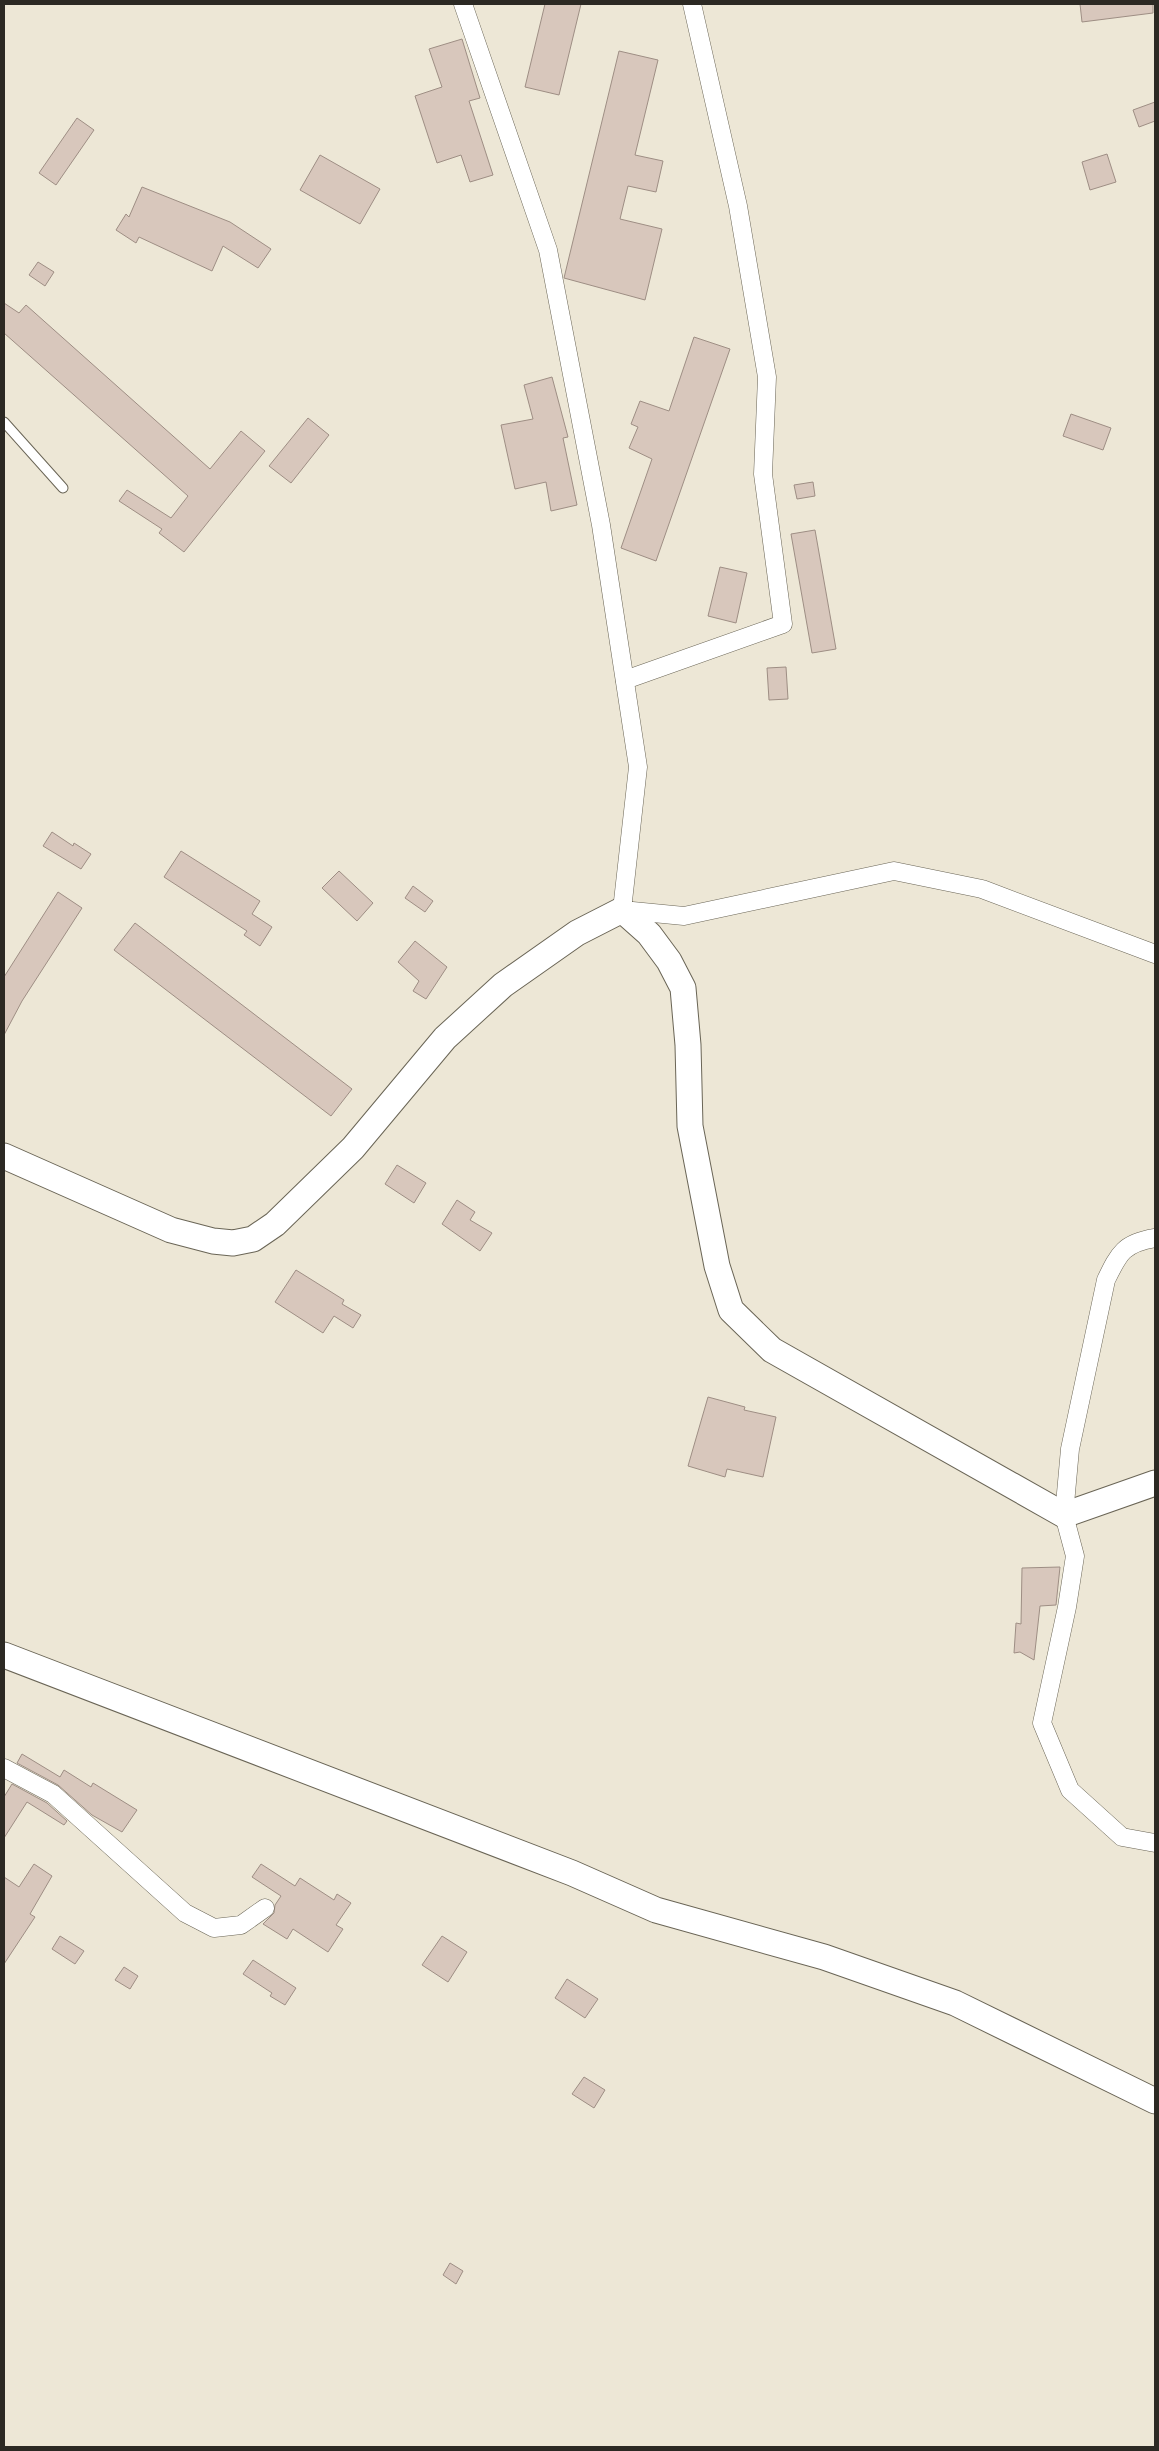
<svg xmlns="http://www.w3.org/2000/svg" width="1159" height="2451" viewBox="0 0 1159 2451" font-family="'Nunito Sans',sans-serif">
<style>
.building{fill:#d8c7bc;stroke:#9e8e84}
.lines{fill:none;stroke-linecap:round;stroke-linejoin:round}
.lane-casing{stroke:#6a6556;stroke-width:11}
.street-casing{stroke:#6a6556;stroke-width:19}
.secondary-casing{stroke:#6a6556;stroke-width:27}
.lane{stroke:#fff;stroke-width:9}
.street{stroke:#fff;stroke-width:18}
.secondary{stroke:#fff;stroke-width:25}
</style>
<rect width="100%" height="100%" fill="#ede7d6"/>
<!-- building -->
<g class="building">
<path d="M545,4H581L559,95L525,87Z"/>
<path d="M1080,4H1153V13L1082,22Z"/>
<path d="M462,39L480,98L469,101L493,175L470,182L461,155L437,163L415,96L442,87L429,49Z"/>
<path d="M619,51L658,60L635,155L663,161L656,192L628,186L620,219L662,229L645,300L564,278Z"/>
<path d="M1155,102V121L1139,127L1133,110Z"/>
<path d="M77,118L94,130L56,185L39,173Z"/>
<path d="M1107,154L1116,182L1090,190L1082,162Z"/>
<path d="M320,155L380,189L360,224L300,190Z"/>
<path d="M142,187L230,222L271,249L258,268L223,246L212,271L139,237L136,243L116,230L126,214L129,217Z"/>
<path d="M38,262L54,272L45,286L29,275Z"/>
<path d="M4,303L19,313L26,305L210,469L241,431L265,451L184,552L159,533L162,529L119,501L127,490L171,518L188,496L4,333Z"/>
<path d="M694,337L730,349L656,561L621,548L652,459L629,448L638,427L631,424L640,401L669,411Z"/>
<path d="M552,377L568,437L563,438L577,505L551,511L546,482L515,489L501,425L533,419L524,385Z"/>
<path d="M1071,414L1111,428L1103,450L1063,436Z"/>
<path d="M308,418L329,435L291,483L269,466Z"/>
<path d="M813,482L815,496L797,499L794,485Z"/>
<path d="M815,530L836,649L812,653L791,534Z"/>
<path d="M720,567L747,573L736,623L708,616Z"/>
<path d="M786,667L788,699L769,700L767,668Z"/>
<path d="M52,832L73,846L74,843L91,854L81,869L43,846Z"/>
<path d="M181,851L260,901L252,914L272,927L260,946L244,935L247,931L164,877Z"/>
<path d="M339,871L373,903L357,921L322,888Z"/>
<path d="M413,886L433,901L425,912L405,898Z"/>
<path d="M58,892L82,908L22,1001L4,1035V977Z"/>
<path d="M135,923L352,1089L331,1116L114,950Z"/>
<path d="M415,941L447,967L426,999L413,991L419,981L398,962Z"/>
<path d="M397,1165L426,1183L414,1203L385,1184Z"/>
<path d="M457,1200L475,1212L470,1220L492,1233L480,1251L442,1224Z"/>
<path d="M296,1270L344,1300L342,1304L361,1315L353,1328L334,1316L323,1333L275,1302Z"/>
<path d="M708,1397L745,1407L744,1410L776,1417L763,1477L727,1469L725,1477L688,1466Z"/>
<path d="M1060,1567L1056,1605L1040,1606L1034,1660L1020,1652L1014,1653L1016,1623L1021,1624L1022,1568Z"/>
<path d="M22,1754L60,1777L64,1770L91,1787L93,1783L137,1810L122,1832L92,1815L58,1785L17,1763Z"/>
<path d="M12,1784L47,1803L67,1821L64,1825L27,1802L4,1838V1797Z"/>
<path d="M34,1864L52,1876L30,1914L35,1917L4,1964V1877L19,1887Z"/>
<path d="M261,1864L295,1886L300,1878L334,1900L337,1894L351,1903L336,1925L343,1929L328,1952L293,1929L287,1939L263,1924L274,1913L275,1905L281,1896L252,1877Z"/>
<path d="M60,1936L84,1951L75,1964L52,1949Z"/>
<path d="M442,1936L467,1952L448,1982L422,1965Z"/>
<path d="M253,1960L296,1988L285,2005L270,1996L272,1993L243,1974Z"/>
<path d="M124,1967L138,1976L130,1989L115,1980Z"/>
<path d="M567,1979L598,1999L585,2018L555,1998Z"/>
<path d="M584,2077L605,2090L594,2108L572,2094Z"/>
<path d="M450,2263L463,2271L456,2284L443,2275Z"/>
</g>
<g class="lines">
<defs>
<path id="lane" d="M4,422L63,488"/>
<g id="street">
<path d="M463,4L548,250L601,525L638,767L622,910L684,916L894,871L982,889L1155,954"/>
<path d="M625,680L783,624L763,474L767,377L738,206L692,4"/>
<path d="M1155,1238C1124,1243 1119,1253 1106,1280L1070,1449L1064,1515L1075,1556L1067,1607L1042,1723L1070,1790L1122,1837L1155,1843"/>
<path d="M4,1768L53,1794L185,1913L214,1928L241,1925L265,1908"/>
</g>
<g id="secondary">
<path d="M4,1156L171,1230L213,1241L233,1243L253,1239L275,1224L353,1148L445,1038L503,985L577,933L622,910L649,934L669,961L683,988L688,1045L690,1126L717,1266L731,1310L772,1350L1064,1515L1155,1483"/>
<path d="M4,1655L572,1873L656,1910L824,1957L955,2003L1155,2101"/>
</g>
</defs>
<!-- lane casing -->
<use href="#lane" class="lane-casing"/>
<!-- street casing -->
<use href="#street" class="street-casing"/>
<!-- secondary casing -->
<use href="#secondary" class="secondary-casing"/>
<!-- lane -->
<use href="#lane" class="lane"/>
<!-- street -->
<use href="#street" class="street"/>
<!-- secondary -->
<use href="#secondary" class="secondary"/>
</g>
<!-- border -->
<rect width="1159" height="2451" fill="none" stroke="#2c2923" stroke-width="10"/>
</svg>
